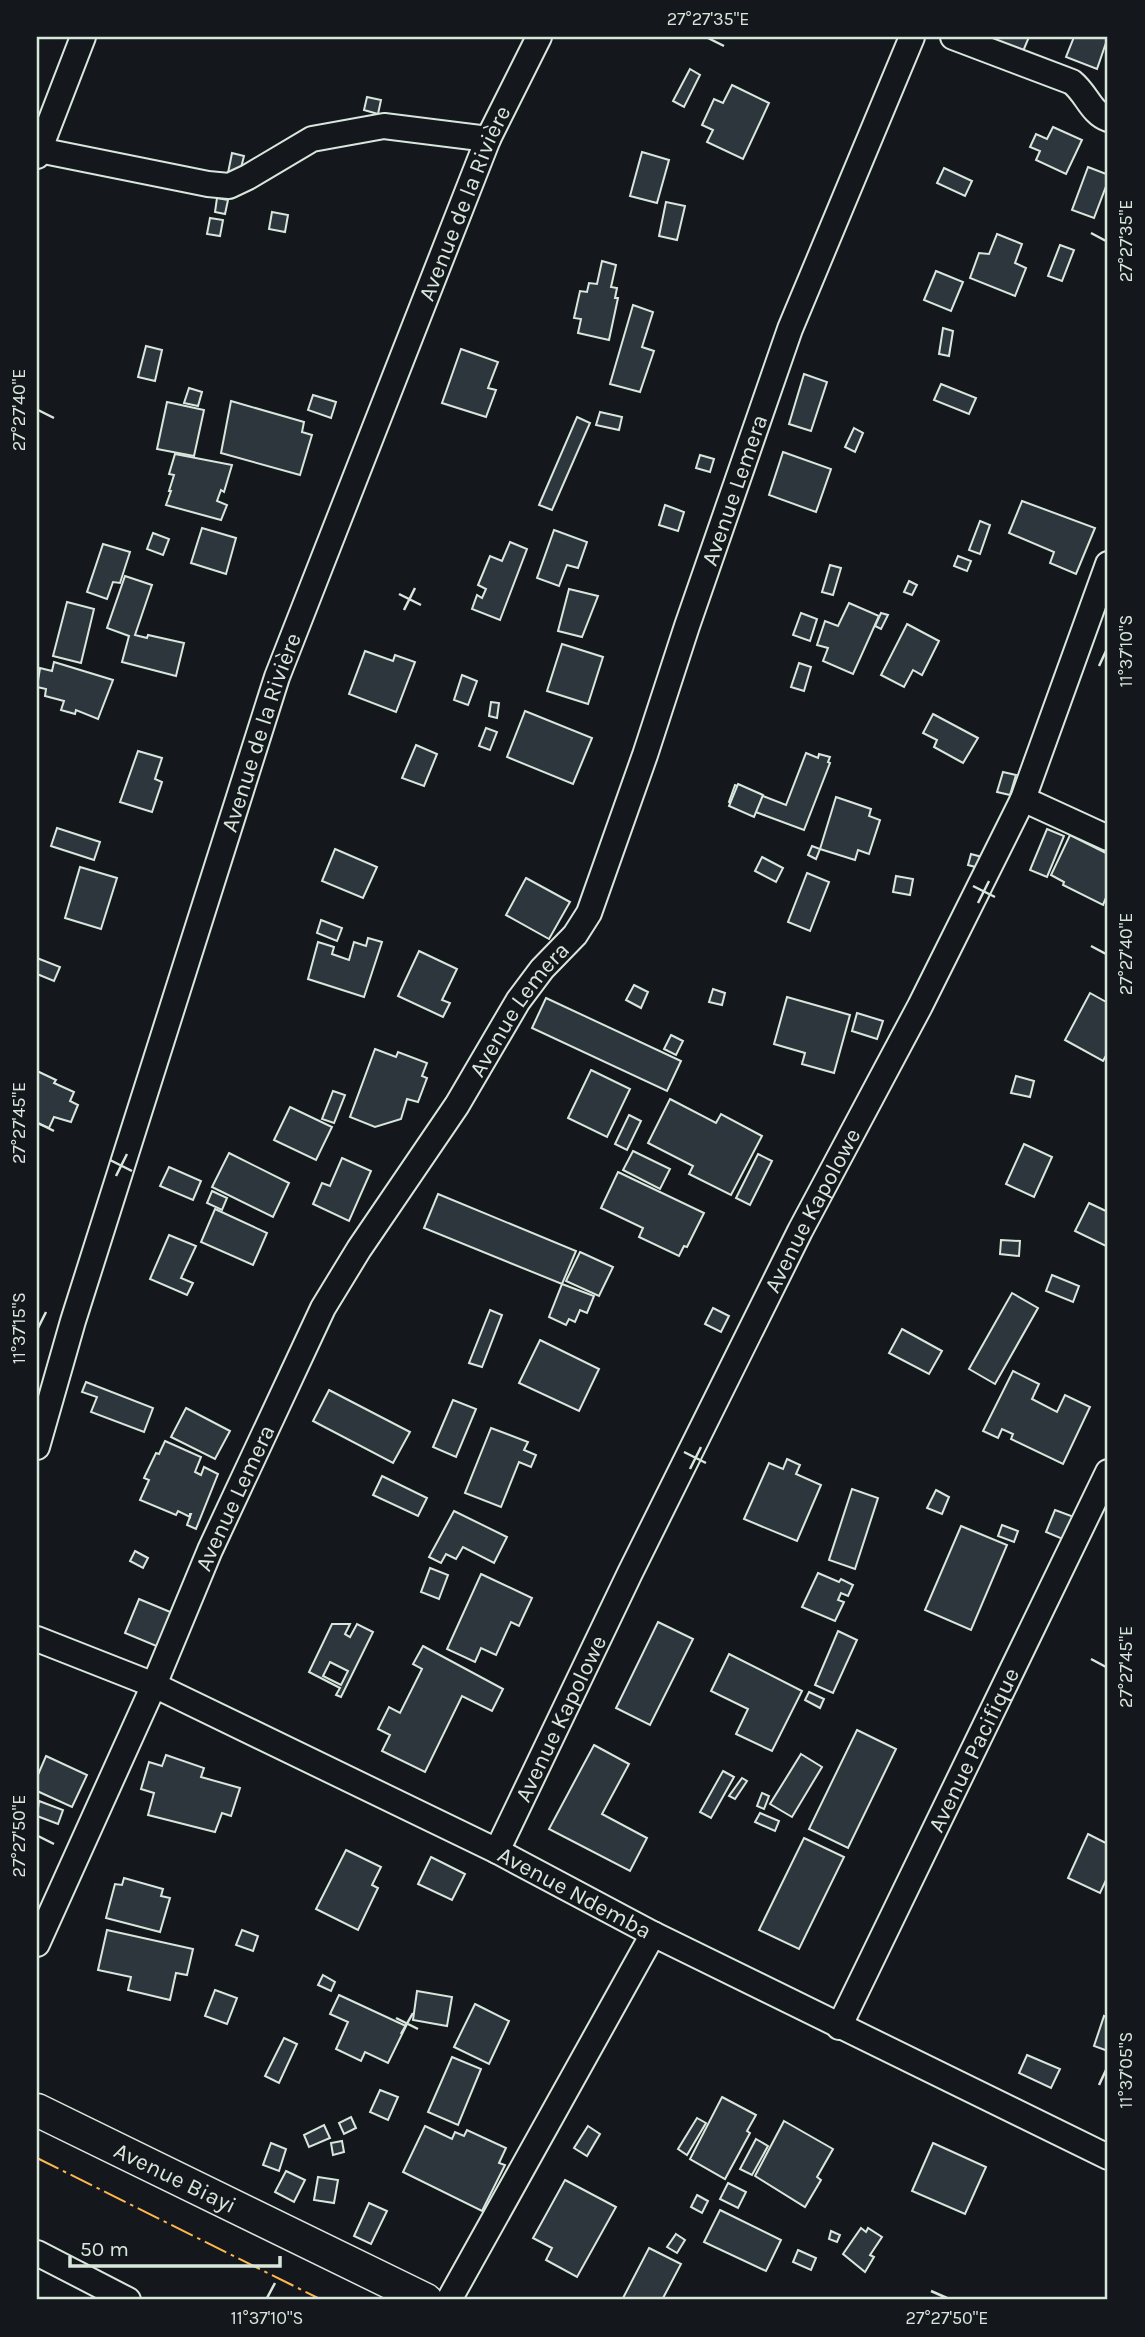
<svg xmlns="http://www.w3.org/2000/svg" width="1145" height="2337" viewBox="0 0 1145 2337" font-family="Karla,sans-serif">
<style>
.building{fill:#2c363c;stroke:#d8e6dc;stroke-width:2;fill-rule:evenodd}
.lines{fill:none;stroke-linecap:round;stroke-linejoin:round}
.minor-casing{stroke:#d8e6dc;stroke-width:28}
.tertiary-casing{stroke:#d8e6dc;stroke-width:35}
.minor{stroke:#14181c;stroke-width:24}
.tertiary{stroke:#14181c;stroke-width:32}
.power{stroke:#ffb74d;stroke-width:2;stroke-dasharray:24 5 3.5 5;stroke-linecap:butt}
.ticks{fill:none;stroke:#d8e6dc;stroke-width:2.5}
.labels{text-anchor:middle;stroke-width:5;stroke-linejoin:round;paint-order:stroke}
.street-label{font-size:23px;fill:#d8e6dc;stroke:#14181c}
.neatline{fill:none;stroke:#d8e6dc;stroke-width:2.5}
.ticks-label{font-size:18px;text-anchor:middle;fill:#d8e6dc}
</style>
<rect width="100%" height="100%" fill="#14181c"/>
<!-- building -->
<g class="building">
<path d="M987,37H1029L1021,56Z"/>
<path d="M1074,37H1108L1097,69L1066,57Z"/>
<path d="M690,69L700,75L684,107L673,101Z"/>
<path d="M732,85L769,103L743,159L707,142L713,130L702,125L714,99L723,103Z"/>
<path d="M367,97L381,100L378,114L364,110Z"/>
<path d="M1053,127L1082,140L1066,174L1036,160L1040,151L1030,147L1036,134L1047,139Z"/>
<path d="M642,152L669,160L657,203L630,196Z"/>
<path d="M232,153L244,156L238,180L227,178Z"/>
<path d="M1088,167L1106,174L1108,169V181L1094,218L1072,210Z"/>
<path d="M944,168L972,181L965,196L937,183Z"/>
<path d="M217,198L228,200L225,214L215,212Z"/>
<path d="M666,202L685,206L677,240L659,236Z"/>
<path d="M272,212L288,215L285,232L269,229Z"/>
<path d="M210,218L223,220L220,236L207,234Z"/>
<path d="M997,234L1022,244L1015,263L1026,268L1015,296L970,278L979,253L989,254Z"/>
<path d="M1060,245L1074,250L1062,281L1048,276Z"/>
<path d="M602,261L616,265L611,287L617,288L615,298H618L609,340L578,333L581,319L574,318L580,291L587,292L589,283L597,284Z"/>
<path d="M936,271L963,282L951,311L924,300Z"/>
<path d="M633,305L653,312L642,347L654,351L640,392L610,384Z"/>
<path d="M943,328L953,331L949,356L939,354Z"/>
<path d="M146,346L162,350L155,381L138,377Z"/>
<path d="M461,349L498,362L488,388L496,390L486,417L442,403Z"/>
<path d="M804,374L827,382L811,431L789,424Z"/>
<path d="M941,384L976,398L969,414L934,400Z"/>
<path d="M189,388L202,392L198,406L184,403Z"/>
<path d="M313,395L336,402L331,418L308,410Z"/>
<path d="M231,401L304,422L302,432L312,435L300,475L221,453Z"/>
<path d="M167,402L204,410L194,456L157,449Z"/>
<path d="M600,412L622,417L619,430L596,425Z"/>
<path d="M577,417L590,423L552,510L539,505Z"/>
<path d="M854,428L863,433L855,452L845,447Z"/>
<path d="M783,452L831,469L816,512L769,495Z"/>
<path d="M175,454L232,465L224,492L221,490L217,501L227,505L221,520L166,505L171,491H169L174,475L169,474Z"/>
<path d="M700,455L714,459L710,472L696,468Z"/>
<path d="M1022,501L1095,528L1076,574L1050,563L1054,552L1009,533Z"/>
<path d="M665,505L684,512L678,531L659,525Z"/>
<path d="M980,521L990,525L980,554L969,550Z"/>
<path d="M202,528L236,538L226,574L191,563Z"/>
<path d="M554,530L587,542L578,568L567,565L559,586L537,578Z"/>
<path d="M153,533L169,539L163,555L147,549Z"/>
<path d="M510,542L527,549L500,620L472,609L477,595L482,598L486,589L478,585L490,556L502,561Z"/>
<path d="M103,544L130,552L120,583L113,582L107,599L87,592Z"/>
<path d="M958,556L971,561L967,571L954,566Z"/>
<path d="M830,565L841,568L833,595L822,592Z"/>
<path d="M125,576L152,585L135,635L147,638L148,635L184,643L176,676L122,662L129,636L107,628Z"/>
<path d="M909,581L917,585L912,595L904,592Z"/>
<path d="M569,589L598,596L582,637L558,631Z"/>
<path d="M67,602L94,609L81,663L53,656Z"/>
<path d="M849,603L879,616L853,674L823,661L828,648L817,645L825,621L838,626Z"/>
<path d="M801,613L817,619L810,641L793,635Z"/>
<path d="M881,613L888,615L881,629L875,626Z"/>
<path d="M907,624L939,641L922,675L913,670L904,687L881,675Z"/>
<path d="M562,644L603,657L588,704L547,691Z"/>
<path d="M365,651L393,661L395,655L415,662L396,712L349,694Z"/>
<path d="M54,662L113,680L98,719L76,710L75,714L61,710L64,701L45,696L46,689L37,687L40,668L52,671Z"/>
<path d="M799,663L811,667L804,691L791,687Z"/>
<path d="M462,675L477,681L468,705L454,700Z"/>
<path d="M491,702L499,703L497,718L489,716Z"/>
<path d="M525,711L592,738L573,784L507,757Z"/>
<path d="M933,714L978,738L963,763L934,747L937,740L923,733Z"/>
<path d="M486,728L497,732L490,750L479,746Z"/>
<path d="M416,745L437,754L424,786L402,778Z"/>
<path d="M138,751L162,758L155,779L162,782L152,812L120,802Z"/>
<path d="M806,753L818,758L819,754L830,757L828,762L830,763L804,830L729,802L735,785L786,805Z"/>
<path d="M1003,772L1016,775L1010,795L997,792Z"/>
<path d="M738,784L763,795L754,817L729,806Z"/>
<path d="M836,797L871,809L869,816L880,820L869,854L858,850L855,860L820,849Z"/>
<path d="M57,828L100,842L94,860L51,846Z"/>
<path d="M1047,829L1064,836L1047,877L1030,870Z"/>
<path d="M1070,835L1108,854V893L1103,905L1063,885L1064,882L1051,875Z"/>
<path d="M812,846L820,849L816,859L808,855Z"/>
<path d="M335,849L377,867L363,898L322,881Z"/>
<path d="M971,854L982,857L979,868L968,865Z"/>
<path d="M762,857L783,868L776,882L755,871Z"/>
<path d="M80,867L117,878L101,929L65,918Z"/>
<path d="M807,873L829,882L810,931L788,922Z"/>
<path d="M896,876L913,879L910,895L893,892Z"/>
<path d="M526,878L570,902L549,939L506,915Z"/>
<path d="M321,920L342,928L337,941L317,933Z"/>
<path d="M368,938L382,942L364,997L308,979L318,942L334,947L332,954L349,960L354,942L366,946Z"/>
<path d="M419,951L457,969L442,1000L450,1003L443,1017L398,996Z"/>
<path d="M37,958L60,967L54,981L37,974Z"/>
<path d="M634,985L648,992L641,1008L626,1000Z"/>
<path d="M713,989L725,993L722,1005L709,1002Z"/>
<path d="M1090,993L1108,1003V1052L1103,1061L1065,1040Z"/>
<path d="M787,997L850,1015L834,1073L802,1064L805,1053L774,1044Z"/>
<path d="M546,998L681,1061L667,1091L532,1028Z"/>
<path d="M857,1013L883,1021L877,1039L852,1031Z"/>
<path d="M671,1035L683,1041L676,1055L664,1049Z"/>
<path d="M375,1049L396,1057L398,1052L427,1063L422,1076L427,1078L418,1102L407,1099L401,1119L375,1127L350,1117Z"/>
<path d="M591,1070L630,1089L607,1137L568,1118Z"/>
<path d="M37,1071L56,1080L54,1083L74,1092L70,1101L78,1105L71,1122L54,1117L49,1128L37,1123Z"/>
<path d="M1016,1076L1034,1081L1030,1097L1011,1093Z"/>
<path d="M333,1091L345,1095L334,1123L322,1119Z"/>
<path d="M670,1099L716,1123L721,1114L762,1136L731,1195L689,1174L693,1166L648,1143Z"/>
<path d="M290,1107L332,1127L316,1160L274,1140Z"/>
<path d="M629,1115L641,1121L627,1150L615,1144Z"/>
<path d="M1024,1144L1052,1157L1034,1197L1006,1184Z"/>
<path d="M633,1151L670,1169L660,1189L623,1170Z"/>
<path d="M229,1153L289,1183L273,1217L212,1187Z"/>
<path d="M758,1154L772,1161L750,1205L736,1198Z"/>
<path d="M342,1158L371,1171L349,1221L313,1204L322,1183L330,1186Z"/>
<path d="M169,1167L201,1181L193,1200L160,1186Z"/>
<path d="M618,1172L704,1213L687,1247L684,1246L679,1256L639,1237L643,1228L601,1208Z"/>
<path d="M212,1191L227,1198L222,1210L207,1203Z"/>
<path d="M438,1194L576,1251L562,1284L424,1228Z"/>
<path d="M1089,1203L1108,1212V1247L1075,1231Z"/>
<path d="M215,1209L267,1233L253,1265L201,1242Z"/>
<path d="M169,1235L196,1246L181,1278L193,1283L187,1295L150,1279Z"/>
<path d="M1001,1240L1020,1241L1019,1256L1000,1254Z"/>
<path d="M580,1252L613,1267L599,1296L566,1281Z"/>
<path d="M1052,1275L1079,1286L1073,1302L1046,1291Z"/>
<path d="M562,1284L594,1296L587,1313L580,1310L575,1322L569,1319L566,1325L549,1317Z"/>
<path d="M1012,1293L1038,1308L995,1384L969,1369Z"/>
<path d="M713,1308L729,1316L721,1332L705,1324Z"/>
<path d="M490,1310L502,1315L482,1367L469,1363Z"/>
<path d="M902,1329L942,1351L929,1374L889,1353Z"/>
<path d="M540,1340L599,1369L579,1411L519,1383Z"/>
<path d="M1013,1371L1039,1384L1032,1399L1057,1412L1065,1395L1090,1407L1063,1464L1011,1439L1013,1434L1002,1429L998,1438L983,1431Z"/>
<path d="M86,1382L153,1408L144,1432L91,1412L97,1397L82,1392Z"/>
<path d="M329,1390L410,1432L393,1463L313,1421Z"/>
<path d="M453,1400L476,1409L456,1457L433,1447Z"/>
<path d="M186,1408L230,1431L215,1459L171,1437Z"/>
<path d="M491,1428L528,1442L524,1450L536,1455L531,1467L519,1462L501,1507L465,1493Z"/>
<path d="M165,1441L201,1457L195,1472L201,1475L204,1467L218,1474L196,1529L187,1525L191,1514H190V1517L178,1511L176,1515L140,1500L149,1480L144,1478L156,1453L159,1454Z"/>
<path d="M787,1459L800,1465L796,1474L821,1485L797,1541L744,1519L769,1463L783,1469Z"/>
<path d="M382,1476L427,1498L418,1516L373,1495Z"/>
<path d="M852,1489L878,1498L855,1569L829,1560Z"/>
<path d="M936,1490L949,1497L942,1514L927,1508Z"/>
<path d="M1055,1510L1074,1517L1065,1540L1046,1532Z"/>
<path d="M454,1511L507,1537L494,1563L463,1547L456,1559L446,1554L441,1563L429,1557Z"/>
<path d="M1002,1525L1018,1531L1014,1542L998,1536Z"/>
<path d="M961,1526L1007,1545L971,1630L925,1610Z"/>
<path d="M135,1551L148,1558L143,1568L130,1561Z"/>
<path d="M430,1568L448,1575L439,1599L421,1592Z"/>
<path d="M818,1573L839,1582L841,1579L853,1585L848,1596L841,1593L838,1600L844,1602L835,1621L802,1607Z"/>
<path d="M481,1574L532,1598L519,1626L511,1622L496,1655L481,1648L475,1662L447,1649Z"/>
<path d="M139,1599L180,1616L166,1650L125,1633Z"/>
<path d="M658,1622L693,1639L650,1725L616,1708Z"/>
<path d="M332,1624H350L345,1634L350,1637L357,1624L373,1632L341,1697L336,1695L340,1688L309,1672ZM330,1662L348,1671L341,1685L323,1676Z"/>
<path d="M838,1631L857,1640L833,1693L815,1685Z"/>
<path d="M423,1646L503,1689L492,1711L462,1696L425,1772L382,1751L390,1735L378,1729L389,1707L400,1713L422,1669L413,1664Z"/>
<path d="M729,1654L802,1691L772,1751L736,1734L748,1709L711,1691Z"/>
<path d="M809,1692L824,1699L820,1708L805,1700Z"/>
<path d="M857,1730L896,1749L848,1848L809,1829Z"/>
<path d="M594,1745L629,1764L602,1814L647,1838L630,1871L549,1829Z"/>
<path d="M801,1754L822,1767L792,1817L770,1804Z"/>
<path d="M166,1755L204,1768L201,1777L240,1788L231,1816L222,1813L215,1832L148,1815L154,1793L141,1789L149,1762L162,1766Z"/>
<path d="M46,1756L87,1775L72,1807L37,1791V1777Z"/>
<path d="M723,1771L734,1777L711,1818L700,1812Z"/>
<path d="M742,1778L747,1781L735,1799L729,1796Z"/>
<path d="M762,1793L769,1796L764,1809L757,1806Z"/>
<path d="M39,1801L63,1810L58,1824L37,1816Z"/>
<path d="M760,1813L779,1821L775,1831L755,1822Z"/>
<path d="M1088,1834L1108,1844V1876L1100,1893L1068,1878Z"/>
<path d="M804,1838L844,1857L799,1949L759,1930Z"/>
<path d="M346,1850L381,1867L372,1885L378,1888L358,1930L316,1909Z"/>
<path d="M431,1857L465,1874L452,1900L418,1884Z"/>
<path d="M124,1878L163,1889L161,1896L170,1898L160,1932L106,1918L115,1884L122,1885Z"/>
<path d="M107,1930L193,1949L187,1975L176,1973L170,2000L128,1990L131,1977L98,1970Z"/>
<path d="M242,1930L258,1936L253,1951L236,1945Z"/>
<path d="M323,1975L335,1982L331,1991L318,1985Z"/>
<path d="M215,1990L237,1998L227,2024L205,2016Z"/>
<path d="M417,1991L452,1997L447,2026L413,2020Z"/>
<path d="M339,1995L406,2026L388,2063L365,2052L361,2061L336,2049L348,2022L330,2014Z"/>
<path d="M475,2004L509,2021L489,2064L454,2047Z"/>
<path d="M1104,2016L1108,2018V2051L1094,2046Z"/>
<path d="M284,2038L297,2044L279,2083L265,2076Z"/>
<path d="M1027,2055L1060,2069L1051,2088L1019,2073Z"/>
<path d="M452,2057L481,2069L458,2125L428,2112Z"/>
<path d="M380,2090L398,2097L388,2120L370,2112Z"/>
<path d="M722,2097L756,2115L747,2131L750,2133L725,2179L690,2159Z"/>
<path d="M351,2117L356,2128L344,2134L339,2123Z"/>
<path d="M697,2118L706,2123L687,2155L678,2149Z"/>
<path d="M784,2121L833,2149L817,2177L821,2180L805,2207L755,2176Z"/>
<path d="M324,2125L330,2138L309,2147L304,2135Z"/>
<path d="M425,2126L452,2139L455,2132L464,2136L467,2130L506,2148L499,2163L505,2165L482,2211L403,2172Z"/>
<path d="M588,2126L600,2134L587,2156L574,2148Z"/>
<path d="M756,2139L768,2146L752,2175L740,2169Z"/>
<path d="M342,2141L344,2152L333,2155L331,2143Z"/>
<path d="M271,2143L286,2149L279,2171L263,2165Z"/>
<path d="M933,2143L986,2167L965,2214L912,2191Z"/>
<path d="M286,2171L305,2180L294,2202L275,2192Z"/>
<path d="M318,2177L338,2180L334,2203L314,2200Z"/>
<path d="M565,2180L616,2207L577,2277L546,2260L552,2248L533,2238Z"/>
<path d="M728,2183L746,2192L738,2208L720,2199Z"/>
<path d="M697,2195L708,2201L702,2213L691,2207Z"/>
<path d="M369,2203L387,2211L371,2244L354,2236Z"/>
<path d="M720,2210L781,2240L766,2271L704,2242Z"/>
<path d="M861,2228L866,2232L868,2228L882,2237L870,2255L874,2257L865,2272L843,2254Z"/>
<path d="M831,2231L840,2235L837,2242L829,2239Z"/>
<path d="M676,2234L685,2240L677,2253L667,2247Z"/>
<path d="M649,2248L681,2264L662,2300H622Z"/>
<path d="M798,2250L816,2258L811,2270L793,2262Z"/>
</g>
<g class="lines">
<defs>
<g id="minor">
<path d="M953,37L1072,82C1087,94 1091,113 1108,119"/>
<path d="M39,150L208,184L229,186L248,177L312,139L384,126L488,139"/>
<path d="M37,156L83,37"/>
<path d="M1023,799L1108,838"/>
<path id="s1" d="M37,1447L73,1321L277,677L488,139L539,37"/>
<path id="s2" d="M37,1639L154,1685L497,1851L653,1934L1108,2157"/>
<path id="s3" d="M497,1851L630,1573L800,1231L920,1006L1023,799L1108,564"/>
<path id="s4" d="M37,1944L154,1685L210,1550L323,1308L359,1249L457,1105L518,1001L542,969L575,935L589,913L645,755L687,626L790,329L912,37"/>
<path id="s5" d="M839,2027L1108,1472"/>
<path d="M37,2253L128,2300"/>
<path d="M449,2300L653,1934"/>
</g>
<g id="tertiary">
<path id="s6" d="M37,2110L426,2300"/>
</g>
</defs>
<!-- minor casing -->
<use href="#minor" class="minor-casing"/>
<!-- tertiary casing -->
<use href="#tertiary" class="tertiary-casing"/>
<!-- minor -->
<use href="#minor" class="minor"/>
<!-- tertiary -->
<use href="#tertiary" class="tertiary"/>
<!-- power -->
<path class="power" d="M37,2158L322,2300"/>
</g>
<!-- ticks -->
<path class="ticks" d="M708,38L724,46M1091,233L1106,241M38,410L54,418M399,594L421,605M404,610L415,588M1099,666L1106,651M973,886L995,897M978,903L989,881M1091,946L1106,954M38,1123L54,1131M110,1160L132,1171M116,1176L127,1154M38,1328L46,1312M684,1452L706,1463M690,1469L701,1447M1091,1659L1106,1667M38,1836L54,1844M396,2018L418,2029M401,2034L413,2013M1099,2085L1106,2070M931,2291L947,2298M267,2298L275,2283"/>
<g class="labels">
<!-- street labels -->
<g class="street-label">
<text dy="8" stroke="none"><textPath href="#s1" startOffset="1316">Avenue de la Rivière</textPath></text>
<text dy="8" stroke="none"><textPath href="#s4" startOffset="1622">Avenue Lemera</textPath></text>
<text dy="8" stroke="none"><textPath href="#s1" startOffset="749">Avenue de la Rivière</textPath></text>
<text dy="8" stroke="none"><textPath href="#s4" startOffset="1055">Avenue Lemera</textPath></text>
<text dy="8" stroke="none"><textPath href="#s3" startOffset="714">Avenue Kapolowe</textPath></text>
<text dy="8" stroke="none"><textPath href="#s4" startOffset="488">Avenue Lemera</textPath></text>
<text dy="8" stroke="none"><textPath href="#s3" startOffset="147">Avenue Kapolowe</textPath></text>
<text dy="8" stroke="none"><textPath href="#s5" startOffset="308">Avenue Pacifique</textPath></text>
<text dy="8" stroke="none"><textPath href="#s2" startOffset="595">Avenue Ndemba</textPath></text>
<text dy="8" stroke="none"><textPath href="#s6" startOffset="154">Avenue Biayi</textPath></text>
</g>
</g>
<!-- border -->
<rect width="1145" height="2337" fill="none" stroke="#14181c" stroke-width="77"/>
<!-- scale -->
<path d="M70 2256v10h210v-10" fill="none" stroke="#d8e6dc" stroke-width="3.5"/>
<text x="80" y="2256" font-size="21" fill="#d8e6dc" stroke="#14181c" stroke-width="5" paint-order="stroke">50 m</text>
<rect x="38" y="38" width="1068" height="2260" class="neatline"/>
<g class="ticks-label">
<text x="708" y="25">27°27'35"E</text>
<text transform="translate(1126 241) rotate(-90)" y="6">27°27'35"E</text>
<text transform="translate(19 410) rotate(-90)" y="6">27°27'40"E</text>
<text transform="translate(1126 651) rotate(-90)" y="6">11°37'10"S</text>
<text transform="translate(1126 954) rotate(-90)" y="6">27°27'40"E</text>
<text transform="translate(19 1123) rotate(-90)" y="6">27°27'45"E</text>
<text transform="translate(19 1328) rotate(-90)" y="6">11°37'15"S</text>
<text transform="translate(1126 1667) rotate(-90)" y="6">27°27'45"E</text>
<text transform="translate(19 1836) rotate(-90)" y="6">27°27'50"E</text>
<text transform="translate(1126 2070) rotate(-90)" y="6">11°37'05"S</text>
<text x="267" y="2324">11°37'10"S</text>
<text x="947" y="2324">27°27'50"E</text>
</g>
</svg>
